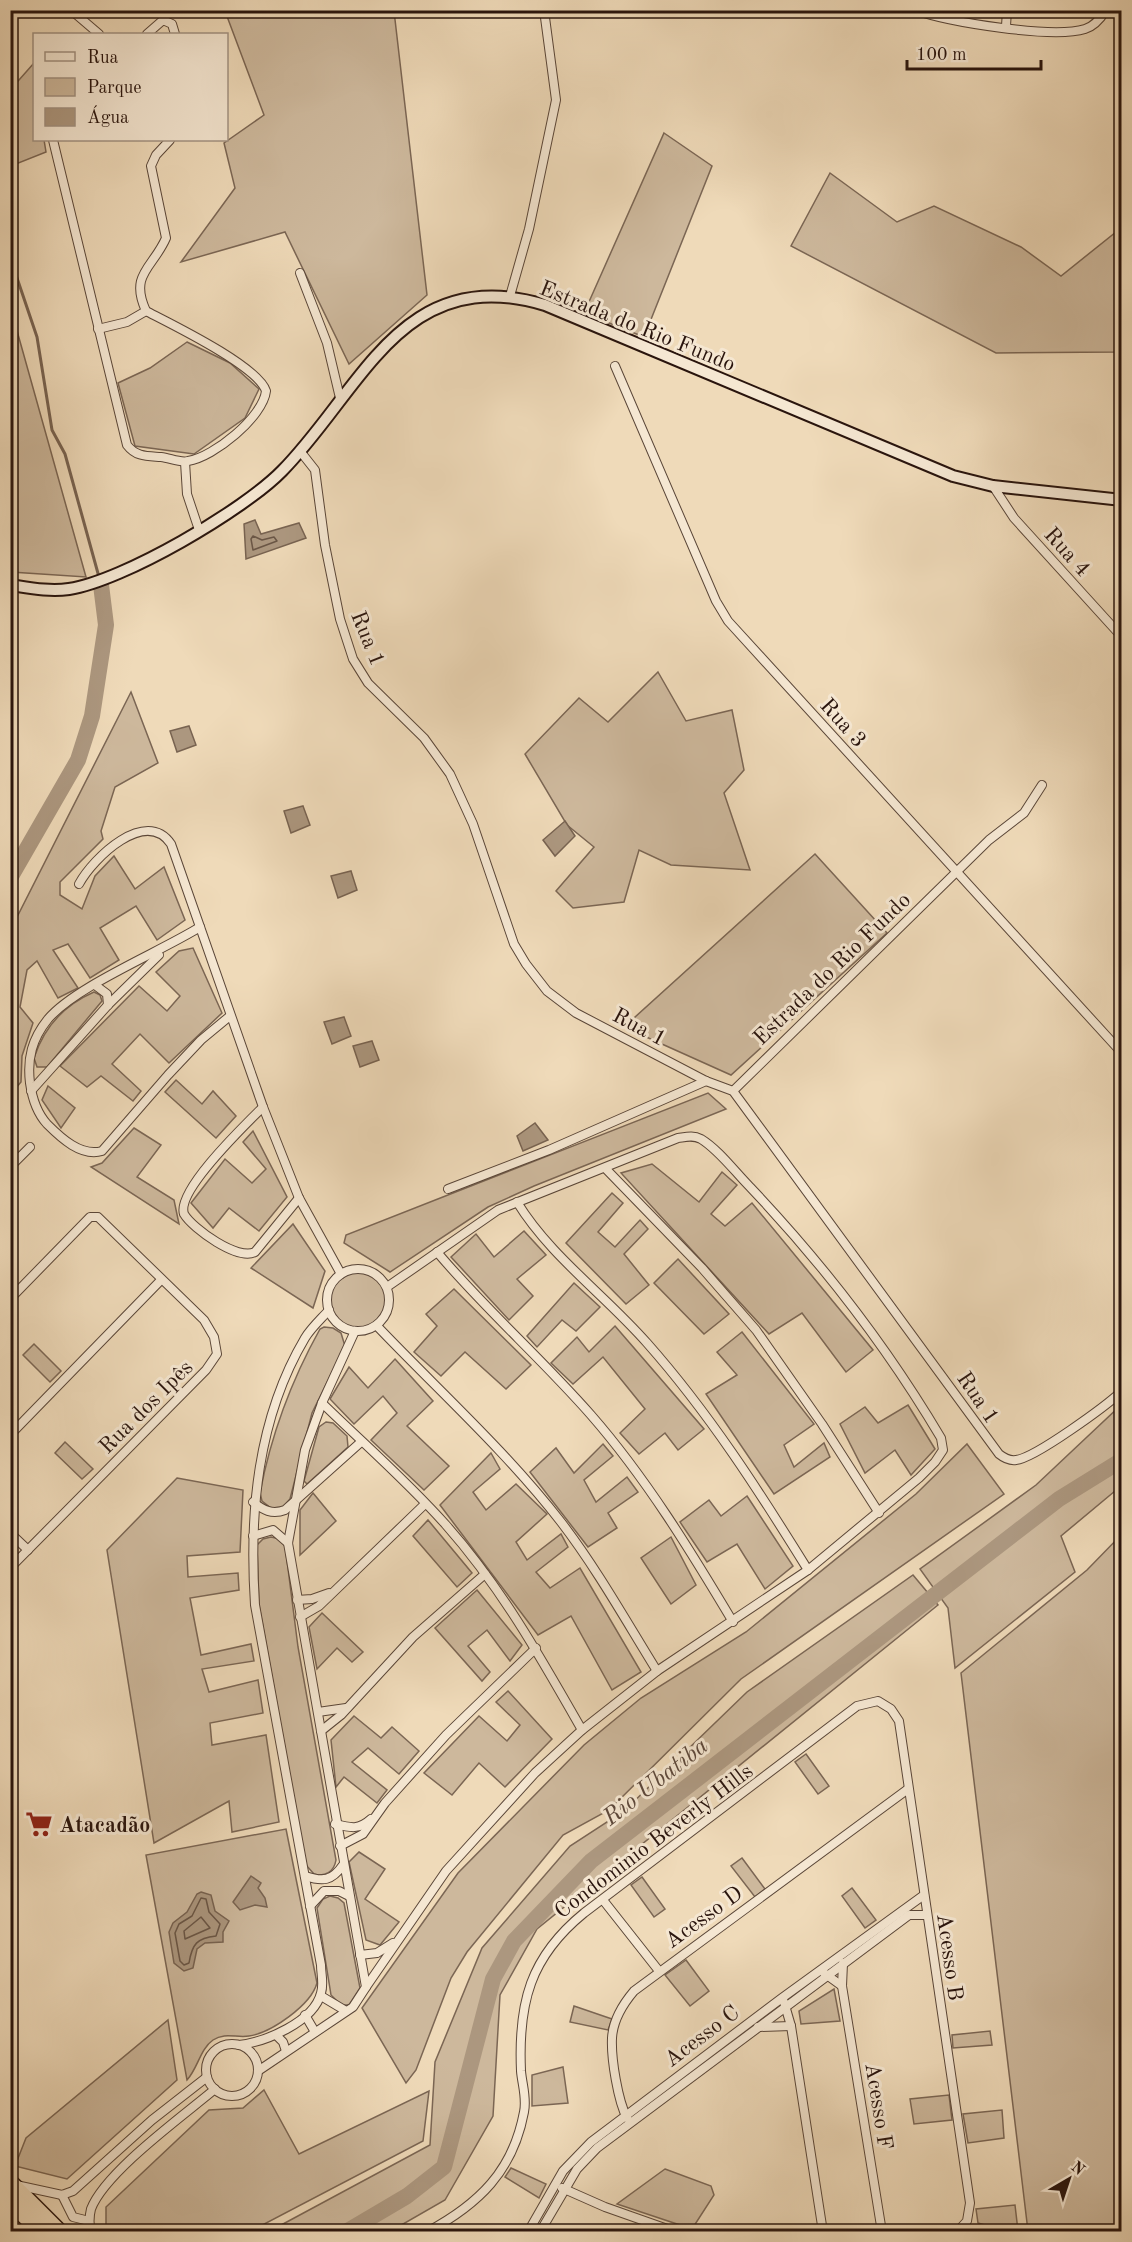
<svg xmlns="http://www.w3.org/2000/svg" width="1132" height="2242" viewBox="0 0 1132 2242" font-family="'Old Standard TT',serif">
<style>
.green{fill:#cdb89c;stroke:#7b6654;stroke-width:1.5}
.water{fill:#ac977f;stroke:#786351;stroke-width:1.5}
.lines{fill:none;stroke-linecap:round;stroke-linejoin:round}
.shore{stroke:#6a5646;stroke-width:1.5}
.stream{stroke:#786351;stroke-width:3}
.river{stroke:#ac977f;stroke-width:16}
.street-casing{stroke:#5a4638;stroke-width:10}
.secondary-casing{stroke:#29140d;stroke-width:14}
.highway-casing{stroke:#29140d;stroke-width:18}
.street{stroke:#f5e7d2;stroke-width:8}
.secondary{stroke:#f5e7d2;stroke-width:10}
.highway{stroke:#efdab9;stroke-width:15}
.labels{text-anchor:middle;stroke-width:6;stroke-linejoin:round;paint-order:stroke}
.street-label{font-size:22px;fill:#29140d;stroke:#f5e7d2}
.poi-label{font-size:22px;font-weight:bold;fill:#29140d;stroke:#f5e7d2;text-anchor:start}
.water-label{font-size:24px;font-style:italic;fill:#5d483b;stroke:#f5e7d2}
</style>
<rect width="100%" height="100%" fill="#efdab9"/>
<filter id="stains"><feTurbulence type="fractalNoise" baseFrequency=".00333" numOctaves="4"/><feColorMatrix values="0 0 0 0 .2 0 0 0 0 .09 0 0 0 0 .02 0 0 0 .5 -.17"/></filter>
<radialGradient id="worn" r=".72"><stop offset=".6" stop-color="#630" stop-opacity="0"/><stop offset="1" stop-color="#630" stop-opacity=".3"/></radialGradient>
<!-- green -->
<g class="green">
<path d="M225,11H394L427,295L349,364L285,232L181,262L235,188L224,143L264,115Z"/>
<path d="M34,63V140H44L46,152L11,166V89Z"/>
<path d="M664,133L712,166L644,337L584,313Z"/>
<path d="M830,173L897,222L934,206L1021,247L1061,276L1121,228L1122,285L1116,352L996,353L791,246Z"/>
<path d="M11,306L14,320L86,577L11,572Z"/>
<path d="M187,342L230,363L259,389L245,418L194,454L135,446L118,383L150,368Z"/>
<path d="M658,672L686,721L732,710L744,770L724,793L750,870L671,865L639,850L624,902L573,908L556,891L594,847L567,825L525,754L579,698L608,722Z"/>
<path d="M131,692L158,763L115,787L101,831L103,839L60,882V895L82,909L95,876L114,856L135,889L164,867L185,920L157,940L136,906L100,928L119,960L90,978L68,944L53,950L78,988L58,998L37,961L27,970L20,1007L33,1023L22,1056L21,1082L11,1094V929Z"/>
<path d="M815,854L887,933L731,1075L624,1027Z"/>
<path d="M193,948L222,1013L169,1063L140,1034L112,1064L141,1091L133,1101L101,1076L87,1087L60,1066L139,986L167,1011L180,996L156,972L179,951Z"/>
<path d="M94,992L100,995L102,1001L47,1067H37L34,1058C44,1027 64,1005 94,992Z"/>
<path d="M176,1080L202,1104L213,1091L236,1116L216,1138L165,1092Z"/>
<path d="M48,1086L75,1108L61,1128L42,1100Z"/>
<path d="M708,1093L726,1109L534,1186L488,1207L390,1272L344,1243L346,1235Z"/>
<path d="M134,1128L161,1145L137,1177L174,1200L179,1224L91,1167L102,1163Z"/>
<path d="M253,1131L287,1197L259,1231L229,1208L213,1228L191,1203L225,1159L252,1183L266,1169L243,1142Z"/>
<path d="M652,1164L699,1202L722,1172L737,1185L711,1214L725,1226L752,1203L873,1350L846,1372L802,1313L769,1334L621,1173Z"/>
<path d="M612,1193L623,1203L598,1232L615,1247L640,1220L648,1229L624,1254L649,1285L626,1304L566,1243Z"/>
<path d="M293,1224L325,1271L313,1308L251,1268Z"/>
<path d="M524,1231L546,1255L517,1279L533,1296L509,1320L451,1257L476,1234L494,1257Z"/>
<path d="M678,1259L729,1314L704,1334L654,1283Z"/>
<circle cx="358" cy="1300" r="28"/>
<path d="M574,1283L600,1307L576,1331L562,1320L537,1347L527,1336Z"/>
<path d="M454,1289L531,1365L506,1389L465,1352L441,1376L414,1352L437,1326L426,1314Z"/>
<path d="M615,1326L704,1429L678,1450L665,1433L639,1454L620,1433L645,1409L603,1357L573,1384L551,1363L577,1337L589,1352Z"/>
<path d="M324,1327L333,1328L341,1333L345,1346L312,1413L290,1499L283,1507L271,1508L262,1501L260,1493C271,1435 291,1381 320,1329Z"/>
<path d="M742,1332L814,1424L784,1445L794,1467L824,1443L830,1457L774,1494L706,1394L737,1375L717,1352Z"/>
<path d="M34,1344L61,1371L50,1382L23,1355Z"/>
<path d="M395,1359L433,1401L407,1426L449,1466L424,1490L371,1440L397,1413L383,1396L354,1424L330,1399L349,1367L368,1388Z"/>
<path d="M908,1405L935,1449L911,1475L895,1450L865,1473L840,1424L865,1407L878,1423Z"/>
<path d="M1121,1405V1486L1061,1536L1075,1572L955,1668L948,1608L920,1569L1036,1485Z"/>
<path d="M326,1422L333,1423L347,1436L348,1447L307,1484L304,1481L319,1427Z"/>
<path d="M65,1442L93,1469L82,1479L55,1453Z"/>
<path d="M603,1444L613,1456L584,1480L596,1502L627,1477L638,1492L608,1513L617,1528L588,1547L530,1472L556,1448L574,1473Z"/>
<path d="M967,1444L1004,1494L741,1679L609,1810L563,1835L467,1952L451,1978L416,2070L406,2083L362,2008L458,1873L584,1745L641,1698L746,1632L916,1494Z"/>
<path d="M491,1453L500,1469L473,1492L486,1510L516,1484L547,1514L516,1542L527,1560L561,1534L568,1547L536,1572L550,1588L580,1568L641,1672L612,1690L571,1616L538,1635L440,1505Z"/>
<path d="M177,1478L243,1490L240,1552L187,1556L188,1577L238,1573L239,1590L190,1598L201,1655L251,1644L254,1661L202,1669L209,1692L258,1680L263,1713L210,1723L212,1745L266,1735L279,1822L232,1832L229,1801L154,1843L107,1550Z"/>
<path d="M313,1493L336,1521L300,1555V1510Z"/>
<path d="M747,1496L793,1566L765,1589L737,1544L707,1562L680,1522L709,1500L721,1516Z"/>
<path d="M428,1520L472,1573L457,1587L413,1536Z"/>
<path d="M1121,1535V2231H1028L961,1673L1087,1570Z"/>
<path d="M271,1537L280,1539L285,1545L298,1647L336,1860C334,1872 325,1877 314,1874L306,1865L259,1605L257,1545L263,1539Z"/>
<path d="M671,1537L696,1585L671,1604L641,1558Z"/>
<path d="M913,1575L938,1605L537,1929L500,1995L493,2116L445,2200L391,2231H270L430,2145L435,2062L482,1948L570,1846L624,1811L747,1692Z"/>
<path d="M477,1590L522,1645L510,1661L487,1630L468,1646L490,1672L482,1681L435,1628Z"/>
<path d="M322,1613L363,1652L352,1662L337,1648L317,1669L309,1627Z"/>
<path d="M508,1691L552,1739L505,1787L479,1763L452,1795L424,1773L479,1716L507,1741L520,1725L496,1702Z"/>
<path d="M354,1716L381,1738L392,1727L419,1751L399,1774L368,1748L352,1762L387,1790L377,1803L344,1777L336,1787L331,1740Z"/>
<path d="M806,1754L829,1786L818,1794L795,1762Z"/>
<path d="M286,1829L317,1983C311,2005 271,2033 249,2036C236,2038 225,2032 213,2040C200,2049 198,2068 187,2080L146,1855Z"/>
<path d="M359,1852L385,1869L365,1899L399,1922L380,1945L366,1940L349,1862Z"/>
<path d="M742,1858L765,1889L755,1897L731,1866Z"/>
<path d="M642,1877L665,1909L654,1917L631,1885Z"/>
<path d="M852,1888L876,1920L865,1928L842,1896Z"/>
<path d="M330,1896L338,1898L344,1903L360,1988L349,2005H341L331,1995L317,1908L323,1899Z"/>
<path d="M686,1960L709,1991L690,2006L665,1975Z"/>
<path d="M834,1989L840,2021L801,2024L799,2011Z"/>
<path d="M574,2006L612,2019L608,2030L570,2022Z"/>
<path d="M168,2020L177,2080L67,2179L15,2166L26,2138Z"/>
<path d="M990,2031L992,2045L953,2048L952,2035Z"/>
<path d="M563,2067L568,2103L532,2106V2075Z"/>
<path d="M264,2090L299,2154L429,2091L423,2141L251,2231H106V2207L209,2110L243,2108Z"/>
<path d="M949,2095L952,2120L914,2124L910,2099Z"/>
<path d="M1002,2110L1004,2138L968,2143L963,2114Z"/>
<path d="M511,2168L546,2184L539,2198L505,2177Z"/>
<path d="M665,2169L711,2186L714,2195L692,2229L617,2204Z"/>
<path d="M1015,2205L1018,2231H1005L978,2223L976,2209Z"/>
</g>
<!-- water -->
<g class="water">
<path d="M255,520L261,534L299,523L306,538L246,559L244,524Z"/>
<path d="M189,726L196,745L177,752L170,731Z"/>
<path d="M303,806L310,825L291,833L284,811Z"/>
<path d="M565,821L575,836L555,856L543,840Z"/>
<path d="M351,871L357,890L338,898L331,876Z"/>
<path d="M344,1017L351,1036L332,1044L324,1022Z"/>
<path d="M372,1041L379,1060L360,1067L353,1046Z"/>
<path d="M535,1123L548,1140L523,1151L517,1136Z"/>
<path d="M251,1876L261,1883L258,1888L265,1898L267,1907L255,1905L240,1910L233,1902Z"/>
<path d="M201,1892L211,1895L215,1911L229,1921L223,1932V1942L205,1943L197,1949L193,1968L184,1971L174,1963L169,1932L173,1923L187,1912L197,1894Z"/>
</g>
<g class="lines">
<!-- shore -->
<g class="shore">
<path d="M253,536L262,540L274,537L277,541L253,550L251,539Z"/>
<path d="M201,1898L206,1899L209,1912L220,1924L216,1936C197,1938 192,1944 189,1963L184,1965L180,1961L175,1933L179,1924L192,1916Z"/>
<path d="M201,1917L210,1928L185,1939L184,1931Z"/>
</g>
<!-- stream -->
<path class="stream" d="M10,243L16,275L37,337L52,430L65,454L99,577"/>
<!-- river -->
<g class="river">
<path d="M10,878L78,760L92,716L106,625L101,585"/>
<path d="M346,2232L407,2196L444,2167L493,1979L514,1941L591,1861L1059,1499L1122,1460"/>
</g>
<defs>
<g id="street">
<path d="M71,10L99,34"/>
<path d="M915,10C948,22 1053,39 1085,29C1095,26 1101,18 1106,10"/>
<path d="M1006,26L1007,10"/>
<path d="M147,34L163,20L172,24L175,34"/>
<path d="M53,140L127,445C136,457 147,456 161,457C170,458 180,463 188,461C214,457 263,417 266,391C258,366 171,324 146,311C129,274 153,268 166,238L151,166L156,155L170,140"/>
<path d="M300,273L327,343L340,398"/>
<path d="M510,296L529,229L556,100L544,10"/>
<path d="M98,329L127,322L146,311"/>
<path d="M615,366L716,601L728,621L1122,1053"/>
<path d="M300,451L315,470L325,545L340,619L353,659L368,683L424,738L450,774L473,824L514,944L526,964L547,991L576,1013L706,1081L733,1091L999,1454C1004,1458 1009,1461 1016,1460C1035,1458 1106,1406 1122,1391"/>
<path d="M185,462L187,494L199,530"/>
<path d="M993,486L1014,518L1122,637"/>
<path d="M79,884C93,858 146,807 171,844L263,1107L299,1198L341,1274"/>
<path d="M200,927C160,952 76,986 48,1019C32,1039 27,1058 30,1083C32,1097 37,1113 47,1124C61,1138 81,1157 102,1151L168,1075L201,1040L230,1016"/>
<path d="M95,985L107,994L108,1005"/>
<path d="M31,1091L108,1005L159,955"/>
<path d="M733,1091L989,840L1024,813L1042,785"/>
<path d="M263,1107C245,1125 176,1191 184,1214C193,1229 238,1261 255,1252L299,1198"/>
<path d="M10,1167L30,1147"/>
<path d="M605,1168L702,1268L756,1330L822,1424L879,1513"/>
<path d="M448,1189L549,1150L706,1081"/>
<path d="M517,1202C550,1256 605,1295 647,1343C709,1413 759,1491 808,1570"/>
<path d="M437,1252C485,1309 541,1358 591,1415C646,1478 690,1550 733,1622"/>
<circle cx="358" cy="1300" r="31"/>
<path d="M10,1299L90,1217H98L204,1320L214,1337L217,1354L206,1370L10,1568"/>
<path d="M377,1326C439,1391 505,1450 561,1522C597,1569 626,1621 657,1671"/>
<path d="M322,1403C363,1443 408,1482 446,1525C501,1587 541,1658 582,1730"/>
<path d="M10,1435L161,1280"/>
<path d="M253,1502C263,1510 272,1515 285,1510L361,1442"/>
<path d="M10,1533L28,1550"/>
<path d="M253,1536L273,1530L288,1543"/>
<path d="M297,1600L312,1599L329,1593"/>
<path d="M300,1617L319,1606L425,1504"/>
<path d="M318,1712L346,1708"/>
<path d="M321,1731L341,1715L413,1637L485,1574"/>
<path d="M335,1824C351,1828 359,1830 371,1819"/>
<path d="M340,1846L363,1834L385,1803L446,1735L536,1648"/>
<path d="M305,1876C323,1882 332,1881 343,1865"/>
<path d="M603,1900L659,1971"/>
<path d="M310,1906L324,1891H339L349,1896"/>
<path d="M360,1955L377,1953L393,1943"/>
<path d="M843,1963L842,1986L882,2232"/>
<path d="M824,1973L842,1986"/>
<path d="M366,1987L446,1871L535,1773L582,1730L657,1671L808,1570L919,1478L935,1462L943,1450L941,1438C887,1347 823,1264 750,1187C735,1172 719,1150 701,1139C693,1135 686,1137 678,1138L498,1210L387,1287"/>
<path d="M321,1996L346,2011"/>
<path d="M784,2002L791,2026L823,2232"/>
<path d="M305,2015L315,2032"/>
<path d="M758,2027L791,2026"/>
<path d="M276,2035L283,2042L286,2051"/>
<circle cx="232" cy="2070" r="26"/>
<path d="M239,2045C265,2042 314,2022 321,1993C324,1984 321,1974 321,1965L255,1605C249,1514 257,1419 305,1338C311,1328 321,1319 329,1310"/>
<path d="M258,2071L353,2007L366,1987L288,1543L305,1450L322,1403L355,1331"/>
<path d="M627,2118C618,2101 611,2059 612,2038C613,2021 623,2004 634,1991L908,1789"/>
<path d="M16,2185L62,2195L73,2191L152,2120L207,2077"/>
<path d="M562,2188L605,2207L676,2232"/>
<path d="M62,2195L73,2217L89,2221"/>
<path d="M91,2232C89,2224 89,2217 91,2209C105,2172 183,2116 215,2089"/>
<path d="M427,2232C479,2204 513,2171 524,2112C527,2098 522,2084 521,2071C518,2003 530,1957 584,1913L857,1706L878,1701L891,1709L899,1721L970,2203L967,2221L957,2232"/>
<path d="M528,2232L563,2171L591,2142L782,1998L924,1895"/>
<path d="M540,2232L577,2169L597,2148L909,1915H927"/>
</g>
<path id="secondary" d="M10,585C30,588 50,592 69,589C123,581 244,510 282,471C362,390 402,262 545,305L953,476L993,486L1122,500"/>
<g id="highway">
<path d="M10,2182L60,2232"/>
<path d="M10,2202L41,2232"/>
</g>
</defs>
<!-- street casing -->
<use href="#street" class="street-casing"/>
<!-- secondary casing -->
<use href="#secondary" class="secondary-casing"/>
<!-- highway casing -->
<use href="#highway" class="highway-casing"/>
<!-- street -->
<use href="#street" class="street"/>
<!-- secondary -->
<use href="#secondary" class="secondary"/>
<!-- highway -->
<use href="#highway" class="highway"/>
</g>
<!-- icons -->
<defs>
<symbol id="supermarket-bare" viewBox="-9 -9 18 18"><path d="M-6-5.5h2.5l.6 2H6L4.5 2H-2.5L-4.4-4H-6ZM-1.5 3.2a1.3 1.3 0 1 0 .1 0ZM3 3.2a1.3 1.3 0 1 0 .1 0Z" fill="#8f2418" stroke="#f5e7d2" stroke-width="2.5" paint-order="stroke"/></symbol>
</defs>
<g fill-rule="evenodd">
<use href="#supermarket-bare" x="20" y="1805" width="38" height="38"/>
</g>
<g class="labels">
<!-- street labels -->
<g class="street-label">
<text transform="translate(638 325) rotate(22)" y="8">Estrada do Rio Fundo</text>
<text transform="translate(1068 551) rotate(48)" y="8">Rua 4</text>
<text transform="translate(369 638) rotate(68)" y="8">Rua 1</text>
<text transform="translate(844 722) rotate(48)" y="8">Rua 3</text>
<text transform="translate(831 968) rotate(-44)" y="8">Estrada do Rio Fundo</text>
<text transform="translate(640 1026) rotate(28)" y="8">Rua 1</text>
<text transform="translate(979 1397) rotate(56)" y="8">Rua 1</text>
<text transform="translate(145 1406) rotate(-45)" y="8">Rua dos Ipês</text>
<text transform="translate(653 1840) rotate(-37)" y="8">Condominio Beverly Hills</text>
<text transform="translate(703 1916) rotate(-36)" y="8">Acesso D</text>
<text transform="translate(951 1957) rotate(82)" y="8">Acesso B</text>
<text transform="translate(701 2035) rotate(-37)" y="8">Acesso C</text>
<text transform="translate(880 2106) rotate(81)" y="8">Acesso F</text>
</g>
<!-- poi labels -->
<g class="poi-label">
<text x="59" y="1832">Atacadão</text>
</g>
<!-- water labels -->
<g class="water-label">
<text transform="translate(655 1781) rotate(-38)" y="8">Rio Ubatiba</text>
</g>
</g>
<!-- margin -->
<rect width="1132" height="2242" fill="none" stroke="#efdab9" stroke-width="36"/>
<rect x="12" y="12" width="1108" height="2218" fill="none" stroke="#29140d" stroke-width="3"/>
<rect x="18" y="18" width="1096" height="2206" fill="none" stroke="#29140d" stroke-width="1.5"/>
<!-- legend -->
<rect x="33" y="33" width="195" height="108" fill="#f5e7d2" stroke="#a39383" stroke-width="1.5"/>
<rect x="45" y="52" width="30" height="9" fill="#f5e7d2" stroke="#a39383" stroke-width="1.5"/>
<text x="87" y="63" font-size="18" fill="#29140d">Rua</text>
<rect x="45" y="78" width="30" height="18" fill="#cdb89c" stroke="#a39383" stroke-width="1.5"/>
<text x="87" y="93" font-size="18" fill="#29140d">Parque</text>
<rect x="45" y="108" width="30" height="18" fill="#ac977f" stroke="#a39383" stroke-width="1.5"/>
<text x="87" y="123" font-size="18" fill="#29140d">Água</text>
<!-- north arrow -->
<g transform="translate(1069 2179) rotate(39)" stroke="#f5e7d2" stroke-width="4.5" paint-order="stroke">
<path d="M0-4.5L10 22L0 15L-10 22Z" fill="#29140d"/>
<text y="-9" font-size="16" font-weight="bold" text-anchor="middle" fill="#29140d">N</text>
</g>
<!-- scale -->
<path d="M907 60v9h134v-9" fill="none" stroke="#29140d" stroke-width="3"/>
<text x="916" y="60" font-size="18" fill="#29140d" stroke="#f5e7d2" stroke-width="4.5" paint-order="stroke">100 m</text>
<rect width="100%" height="100%" filter="url(#stains)"/>
<rect width="100%" height="100%" fill="url(#worn)"/>
</svg>
